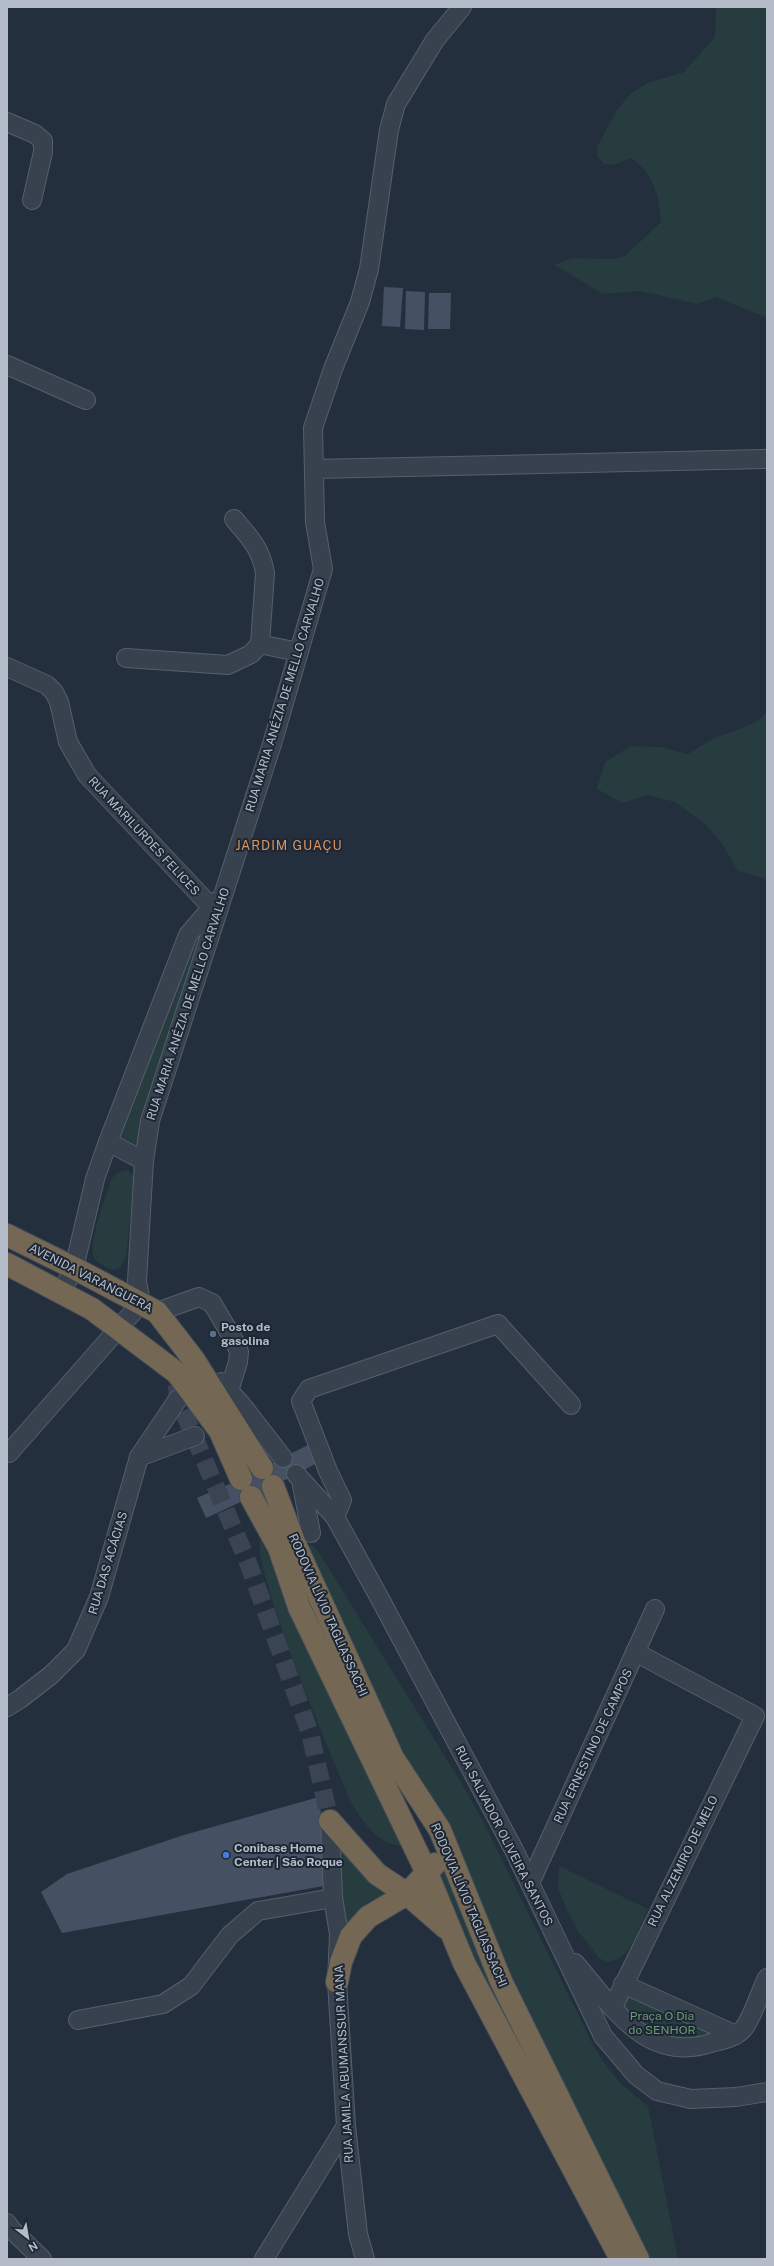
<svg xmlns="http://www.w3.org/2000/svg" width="774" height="2266" viewBox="0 0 774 2266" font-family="'Public Sans',sans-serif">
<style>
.green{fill:#263c3f}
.building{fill:#455162}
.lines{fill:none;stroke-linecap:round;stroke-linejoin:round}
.minor-tunnel{stroke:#3a4453;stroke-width:18;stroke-dasharray:18 9;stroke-linecap:butt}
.minor-casing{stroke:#565f6c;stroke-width:20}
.highway-casing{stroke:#434c59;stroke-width:24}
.minor{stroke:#38414e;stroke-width:18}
.highway{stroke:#746855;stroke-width:22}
.service-dot{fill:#5c6f8a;stroke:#1d2633;stroke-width:1.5}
.shop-dot{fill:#3f7fe0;stroke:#1d2633;stroke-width:1.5}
.labels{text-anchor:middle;stroke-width:4;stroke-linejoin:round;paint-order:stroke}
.street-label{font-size:12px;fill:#b4bcc9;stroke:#1d2633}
.poi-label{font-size:12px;font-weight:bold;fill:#b4bcc9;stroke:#1d2633;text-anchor:start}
.park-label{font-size:12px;fill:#6b9a76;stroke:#1d2633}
.neighbourhood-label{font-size:13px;letter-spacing:1px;fill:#d59563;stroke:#1d2633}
</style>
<rect width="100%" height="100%" fill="#242f3e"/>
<!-- green -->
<g class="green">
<path d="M716,7H767V318L716,297L697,304L641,291L603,294L555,265L572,258L612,259L625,256L661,222C659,195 654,174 631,158L613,165L604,164L597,156V147L617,110L631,93L648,83L684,72L715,37Z"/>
<path d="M767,711V879L738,871L723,845L706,825L675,802L647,795L623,803L597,789L605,762L631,746L660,747L688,754C697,749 706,742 715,738C730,732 759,725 767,711Z"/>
<path d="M196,939L200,940L137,1150L116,1140Z"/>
<path d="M127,1170L133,1175L134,1183L126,1257L120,1267L114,1270C108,1268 100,1265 95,1259C86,1246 107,1194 112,1178L119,1172Z"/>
<path d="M260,1539L311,1640L403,1846C377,1845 362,1821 350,1800C333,1760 252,1570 260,1539Z"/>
<path d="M307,1545H312L318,1551L462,1784L484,1823L593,2045L607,2067L622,2085L648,2106L678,2259H651L510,1978L445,1833L306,1560Z"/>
<path d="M339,1844L388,1893L344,1932Z"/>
<path d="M446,1864L494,1986L492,1989L485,1984L438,1878Z"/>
<path d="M559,1866L648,1909L632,1944L626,1952L618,1959L607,1962L599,1958L578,1931L567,1910L558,1888Z"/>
<path d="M627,1990L725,2035L685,2044L634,2024L622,2002Z"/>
</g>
<!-- building -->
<g class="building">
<path d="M384,287L403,288L400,327L382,326Z"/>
<path d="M406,291L425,292L424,330L405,329Z"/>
<path d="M429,293H451L450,329H428Z"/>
<path d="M308,1445L317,1463L268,1489L270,1507L261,1504L256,1495L206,1518L197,1498L248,1476L245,1458L258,1470Z"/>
<path d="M319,1797L329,1885L62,1933L41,1892L67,1874L184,1835Z"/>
</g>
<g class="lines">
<!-- minor-tunnel -->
<path class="minor-tunnel" d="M177,1385L178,1399L247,1560L310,1733L330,1821"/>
<defs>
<g id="minor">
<path d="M7,122L35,134L43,141V152L32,200"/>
<path d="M7,365L86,400"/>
<path d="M314,469L767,459"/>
<path d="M234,519C249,537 261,548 265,573L260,644L298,652"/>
<path d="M126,658L228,665L251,654L260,644"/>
<path d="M7,667L47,685L54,692L59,702L68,742L87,775L217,913"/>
<path d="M108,1142L144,1161"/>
<path d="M61,1293L74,1268L95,1179L108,1142L188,935L217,901"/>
<path d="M157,1312L199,1297L212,1303L235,1342L239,1352L238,1362L229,1391"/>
<path d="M221,1382L242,1405L283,1458"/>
<path d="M9,1453L141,1303L137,1281L144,1161L150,1121L272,744L323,569L315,522L313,428L333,369L360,302L369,269L389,130L396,104L435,40L462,7"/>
<path d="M139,1457L195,1436"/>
<path d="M296,1474L335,1517L379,1597L514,1850L603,2036L636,2075L657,2091L691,2099L736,2097L767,2092"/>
<path d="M301,1480L311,1533"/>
<path d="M335,1517L342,1500L328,1471L301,1401L309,1389L498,1324L571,1405"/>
<path d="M7,1707L20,1699L51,1675L76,1650L99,1597L139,1457L178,1399"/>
<path d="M330,1821L333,1898L339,1934L337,1982L346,2126L358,2234L365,2259"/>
<path d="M530,1883L655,1609"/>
<path d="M575,1963C612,2006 646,2064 711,2043C722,2040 736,2038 744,2028C753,2016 760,1992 767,1978"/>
<path d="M623,1984L736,2035"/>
<path d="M613,2007L755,1716L635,1652"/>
<path d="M78,2020L163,2004L191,1986L230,1935L258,1911L333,1898"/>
<path d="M7,2223L12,2230L42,2259"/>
<path d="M264,2259L346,2126"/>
</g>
<g id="highway">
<path d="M7,1235L74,1268L157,1312L194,1360L262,1468"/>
<path d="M7,1264L92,1309L177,1373L220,1431L241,1479"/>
<path d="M273,1486L295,1544L393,1758L440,1830L501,1981L638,2259"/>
<path d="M251,1497L279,1548L299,1607L427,1873L464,1963L621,2259"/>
<path d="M330,1821L377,1874L407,1894L446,1928"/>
<path d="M337,1982L341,1962L351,1936L368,1917L407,1894L435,1864"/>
</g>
</defs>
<!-- minor casing -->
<use href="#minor" class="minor-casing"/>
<!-- highway casing -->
<use href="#highway" class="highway-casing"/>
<!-- minor -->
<use href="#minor" class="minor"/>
<!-- highway -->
<use href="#highway" class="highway"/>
</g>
<!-- markers -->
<circle class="service-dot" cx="213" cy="1334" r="4"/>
<circle class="shop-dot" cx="226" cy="1855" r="4"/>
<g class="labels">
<!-- street labels -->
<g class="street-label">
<text transform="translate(285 695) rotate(-73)" y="4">RUA MARIA ANÉZIA DE MELLO CARVALHO</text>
<text transform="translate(144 836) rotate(47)" y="4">RUA MARILURDES FELICES</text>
<text transform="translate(188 1004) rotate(-72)" y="4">RUA MARIA ANÉZIA DE MELLO CARVALHO</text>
<text transform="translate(91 1278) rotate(27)" y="4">AVENIDA VARANGUERA</text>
<text transform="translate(108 1563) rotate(-73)" y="4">RUA DAS ACÁCIAS</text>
<text transform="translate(328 1615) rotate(66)" y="4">RODOVIA LÍVIO TAGLIASSACHI</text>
<text transform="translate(593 1746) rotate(-65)" y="4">RUA ERNESTINO DE CAMPOS</text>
<text transform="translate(504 1836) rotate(63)" y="4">RUA SALVADOR OLIVEIRA SANTOS</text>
<text transform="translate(683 1861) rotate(-64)" y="4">RUA ALZEMIRO DE MELO</text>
<text transform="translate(469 1905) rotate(67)" y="4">RODOVIA LÍVIO TAGLIASSACHI</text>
<text transform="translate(344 2064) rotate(-93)" y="4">RUA JAMILA ABUMANSSUR MANA</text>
</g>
<!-- poi labels -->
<g class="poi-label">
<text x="221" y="1331">Posto de<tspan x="221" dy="14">gasolina</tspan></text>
<text x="234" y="1852">Conibase Home<tspan x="234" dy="14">Center | São Roque</tspan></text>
</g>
<!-- park labels -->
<g class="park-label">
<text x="662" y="2020">Praça O Dia<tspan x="662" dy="14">do SENHOR</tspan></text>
</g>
<!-- neighbourhood labels -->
<g class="neighbourhood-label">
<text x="289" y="850">JARDIM GUAÇU</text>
</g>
</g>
<!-- border -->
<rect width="774" height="2266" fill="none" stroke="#b4bcc9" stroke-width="16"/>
<!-- north arrow -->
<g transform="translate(28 2238) rotate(149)" stroke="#1d2633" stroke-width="3" paint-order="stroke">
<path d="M0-3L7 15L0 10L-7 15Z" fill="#b4bcc9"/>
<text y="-6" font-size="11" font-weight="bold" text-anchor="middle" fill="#b4bcc9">N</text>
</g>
</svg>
